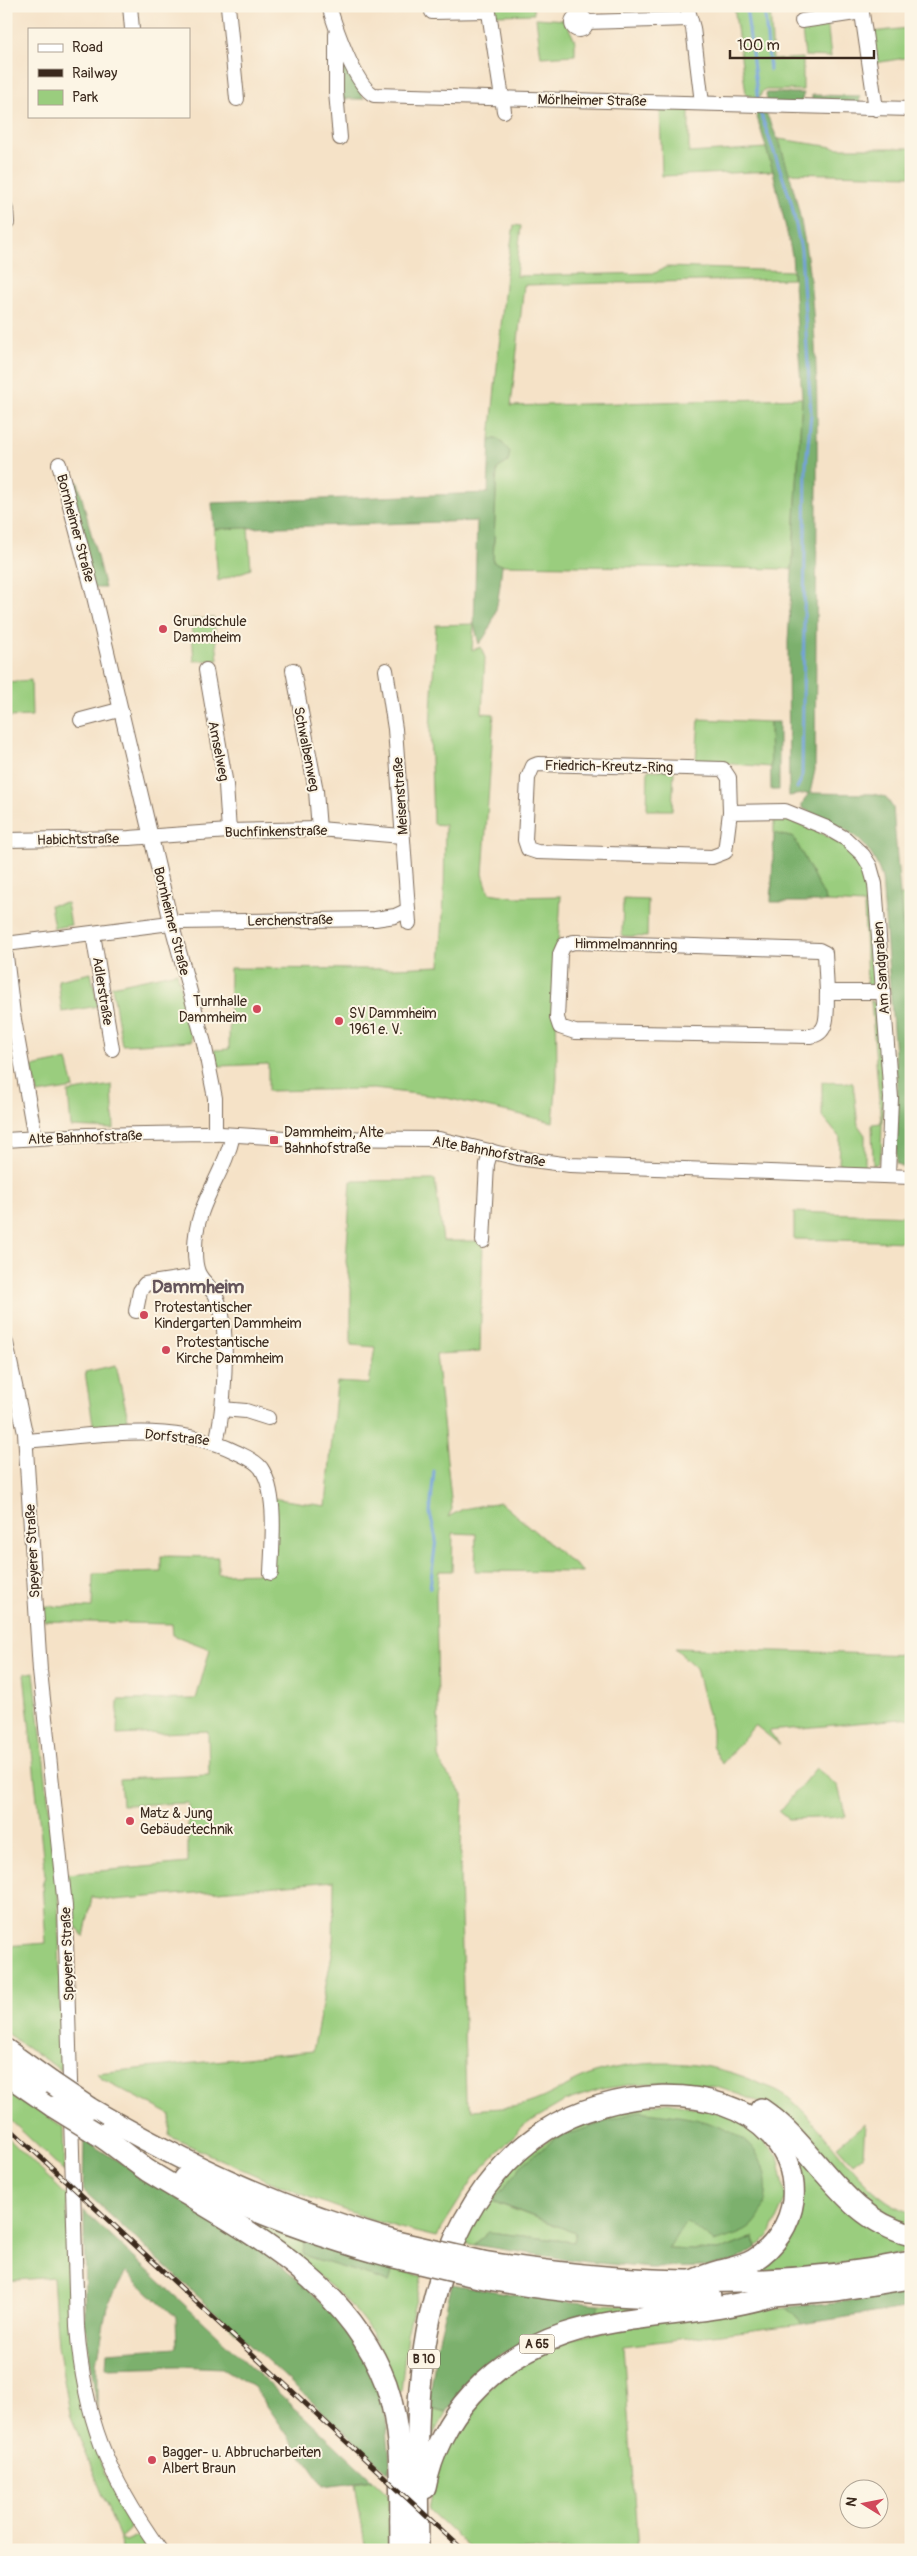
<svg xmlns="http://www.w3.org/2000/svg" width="917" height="2556" viewBox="0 0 917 2556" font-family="Pangolin,sans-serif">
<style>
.green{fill:#9acd7e;stroke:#6a7c4e}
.forest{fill:#7bb06d;stroke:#5b6d46}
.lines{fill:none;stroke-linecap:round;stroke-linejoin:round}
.stream{stroke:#73a2dc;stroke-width:3}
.minor-casing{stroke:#7c6a59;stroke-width:16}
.highway-casing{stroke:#7c6a59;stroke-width:24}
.minor{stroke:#fff;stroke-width:14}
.highway{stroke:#fff;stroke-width:21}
.rail-casing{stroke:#3b2a1e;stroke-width:5}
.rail{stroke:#fcf5e5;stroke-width:3;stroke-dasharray:9;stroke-linecap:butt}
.highway-bridge-casing{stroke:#7c6a59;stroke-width:24;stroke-linecap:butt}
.highway-bridge{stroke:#fff;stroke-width:21}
.poi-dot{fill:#d1495b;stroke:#fcf5e5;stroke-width:2}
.labels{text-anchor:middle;stroke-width:4;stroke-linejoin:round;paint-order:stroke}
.shield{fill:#fcf5e5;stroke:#75675a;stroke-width:1}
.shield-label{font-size:12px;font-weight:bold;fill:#3b2a1e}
.street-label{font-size:14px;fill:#3b2a1e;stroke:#fcf5e5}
.poi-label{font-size:14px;fill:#3b2a1e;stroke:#fcf5e5;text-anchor:start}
.district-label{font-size:19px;font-weight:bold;fill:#65555b;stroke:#fcf5e5}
</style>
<rect width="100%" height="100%" fill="#fcf5e5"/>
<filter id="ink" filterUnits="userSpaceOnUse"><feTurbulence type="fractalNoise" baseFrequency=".02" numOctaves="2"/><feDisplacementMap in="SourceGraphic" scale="10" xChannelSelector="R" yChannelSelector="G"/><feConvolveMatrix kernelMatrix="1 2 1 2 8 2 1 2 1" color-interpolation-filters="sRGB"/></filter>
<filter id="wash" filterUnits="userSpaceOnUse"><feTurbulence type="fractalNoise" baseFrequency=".0096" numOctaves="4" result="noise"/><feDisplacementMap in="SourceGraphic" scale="20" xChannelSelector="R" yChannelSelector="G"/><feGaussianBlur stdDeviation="1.12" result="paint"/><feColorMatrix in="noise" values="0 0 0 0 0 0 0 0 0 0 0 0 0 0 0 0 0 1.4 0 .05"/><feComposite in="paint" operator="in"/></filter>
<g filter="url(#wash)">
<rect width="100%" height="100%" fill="#f5e2c7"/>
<!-- green -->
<g class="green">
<path d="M495,6H533L534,14L496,15Z"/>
<path d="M734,6H770L773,60L803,58V90H763L757,102L747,101Z"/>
<path d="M536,18L565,20L575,41V55L541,57Z"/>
<path d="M827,20L831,57L805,56L801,23Z"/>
<path d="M908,28L911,57L875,63L872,32Z"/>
<path d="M660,108H689V153L766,148L773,171L662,176Z"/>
<path d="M779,139L840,148H911V176L788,173Z"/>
<path d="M514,225L521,226L516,276L655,273L666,267L793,271V279L524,285L511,406L802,398L792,569L502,565L493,563L497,469L508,462L490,439L506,274Z"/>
<path d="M248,527L251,569L218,581L214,529Z"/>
<path d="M214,618L218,660L194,661L191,619Z"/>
<path d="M474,624L472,650L481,647L485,658L482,713L494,714L483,874L489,893L515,897L561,896L556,980L557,1079L553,1122L442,1097L374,1089L268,1091V1064L219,1066L214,1050L229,1049L230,968L373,969L440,966L444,897L445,825L433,824L430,729L436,625Z"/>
<path d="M31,680L32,716L6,717V682Z"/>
<path d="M699,719L770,722L771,767L696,761Z"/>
<path d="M648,770L674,771L672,810H647Z"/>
<path d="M774,817C802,824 852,841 865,870C867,875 867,883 868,889C873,920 873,953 875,984L867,986L864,904L827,902L794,838L774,833Z"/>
<path d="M900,895L911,896V1030Z"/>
<path d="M623,899L648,900L647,937L622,936Z"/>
<path d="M67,903L71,925L54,928L50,905Z"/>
<path d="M177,972L192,1041L122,1045L112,986Z"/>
<path d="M91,973L98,1006L62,1012L58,980Z"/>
<path d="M871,1000L877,1006L883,1095L881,1154L878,1163L873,1166L872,1124L881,1123Z"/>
<path d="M67,1060L74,1088L38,1094L32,1067Z"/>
<path d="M822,1082L853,1083L858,1125L865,1135V1166L839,1165L840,1138L822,1116Z"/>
<path d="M112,1085L114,1129L71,1127L68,1092Z"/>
<path d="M435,1180L443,1241H483L480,1352L436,1354L452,1509L448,1517L463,1509L500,1502L583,1572L475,1571L476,1534L453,1533L452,1571H439L436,1594L439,1757L444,1770L463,1794L460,1876L466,2100L473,2110C490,2108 510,2109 526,2104C550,2097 571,2081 595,2073C649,2057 711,2060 761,2084C769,2087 778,2090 785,2095C824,2125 848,2174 887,2201C894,2206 903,2209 911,2213V2226L878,2216L763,2103L717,2087L671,2082L636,2084L602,2089L565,2101L523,2126L475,2176L436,2237C343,2216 255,2176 169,2136L171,2115L102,2079L97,2073L313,2051L333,1949L334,1881L114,1900L92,1897L84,1937L73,1923L67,1874L188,1863V1803L122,1805L120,1779L209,1775L208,1731L117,1735L118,1700L196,1699L210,1649L173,1635L172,1624L44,1621L43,1606L92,1608L93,1574L161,1572V1556L218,1557V1574L271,1573V1498L326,1506L337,1382L369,1384L375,1347L351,1345V1289L346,1262L351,1181Z"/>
<path d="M794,1212L911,1216V1242L794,1239Z"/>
<path d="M116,1365L130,1428L94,1430L85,1372Z"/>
<path d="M675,1648L911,1655V1718L769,1731L780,1745L755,1725L722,1764L712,1745V1730L696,1668Z"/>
<path d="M34,1672L58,1887L62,2071L6,2033V1946L46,1943L42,1884L45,1876L24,1674Z"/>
<path d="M816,1768L838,1786L846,1817L788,1819L779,1812Z"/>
<path d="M6,2086L63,2127L64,2171L6,2116Z"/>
<path d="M679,2090C716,2094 751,2104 780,2129C804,2149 819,2176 840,2198C860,2219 884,2230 911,2240V2253L832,2265L744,2272V2269C768,2260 785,2240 794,2216C802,2190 799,2166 784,2144C734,2074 616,2085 550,2124C506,2150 477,2188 454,2233L451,2232C495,2137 576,2090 679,2090Z"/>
<path d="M668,2102L734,2116L778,2155L786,2198L770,2234L756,2248L754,2237L719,2251L667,2249L686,2221L752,2227L494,2202L576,2233L574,2242L489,2232L474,2245L459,2242L474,2213L524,2154L592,2116Z"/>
<path d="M865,2123L863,2156L853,2164L837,2146Z"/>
<path d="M6,2136L67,2196L68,2277L77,2386L85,2418L104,2472L131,2521L129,2530L120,2538L126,2541L137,2536H142L152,2550H121L120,2538L70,2414L58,2346L53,2277L6,2281Z"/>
<path d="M228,2210L304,2241L303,2255L389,2282L393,2269L422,2276L407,2334L401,2392L396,2391C386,2366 377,2336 359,2315C328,2277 268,2240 228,2210Z"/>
<path d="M600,2304L669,2308L594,2319Z"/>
<path d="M787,2307L802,2324L623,2346L638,2550H472L429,2510L435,2478L458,2424L501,2376L560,2341L660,2320Z"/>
<path d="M428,2408L446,2413L427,2448Z"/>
<path d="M372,2480L391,2498V2550H366L355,2483Z"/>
</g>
<!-- forest -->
<g class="forest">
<path d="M340,65H348L364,99H340Z"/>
<path d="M766,93H804L799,107L768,106Z"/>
<path d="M812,95L860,96L859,105L812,104Z"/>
<path d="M754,107L764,109C822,225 817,378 817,506C816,594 816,682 815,770L810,793L873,794L886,797L893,808L911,1030V1169H905L896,1163L898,1097L882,878C868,834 841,827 802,808V804L809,793L789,796L788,642L802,398L792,255L773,171Z"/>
<path d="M490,439H499L510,452L508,462L497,469L493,562L502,565C499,592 498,623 479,644L474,624L477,521L214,529L212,503L488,493Z"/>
<path d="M64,482H78L105,588H92Z"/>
<path d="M770,722H779V790H771Z"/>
<path d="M774,833L794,838L827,902H771Z"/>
<path d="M639,2111C677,2116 708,2117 741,2138C769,2155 775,2202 753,2225C745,2234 725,2238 714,2242L686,2221L668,2249L719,2251L754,2237L756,2248L735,2261L703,2267L651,2268L586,2262L474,2245L489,2232L574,2242L576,2233L493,2201L521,2166L556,2138Z"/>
<path d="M84,2140L263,2250L339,2317L375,2379L386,2417L390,2462L389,2473L83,2190Z"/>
<path d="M84,2211L372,2480L323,2486L254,2387L222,2368L178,2366L106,2368L107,2352L177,2347L176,2317L126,2272L107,2306L97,2364V2409L85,2323Z"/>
<path d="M304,2241L393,2269L389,2282L303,2255Z"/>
<path d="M452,2284L548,2300L600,2304L594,2319C558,2331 519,2341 488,2363C471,2375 458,2396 446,2413L428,2408L437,2347Z"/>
<path d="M911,2291V2307L802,2324L787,2307L867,2299Z"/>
</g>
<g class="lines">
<!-- stream -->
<g class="stream">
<path d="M746,6L758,101"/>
<path d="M764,6L770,70"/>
<path d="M759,109L791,201L801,250L811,414L806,465L802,778L797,788"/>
<path d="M430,1588L436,1539L430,1513L434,1471"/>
</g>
</g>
</g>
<g filter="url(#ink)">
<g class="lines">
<defs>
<g id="minor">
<path d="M130,6L132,29"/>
<path d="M228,6L237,99"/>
<path d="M329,6C335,26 355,86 374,95L911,109"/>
<path d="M488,6L504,111"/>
<path d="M687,6L693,28L702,103"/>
<path d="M861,6L876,109"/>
<path d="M432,12L488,11"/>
<circle cx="579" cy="23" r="7"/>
<path d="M802,21L862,12"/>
<path d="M586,22L689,19"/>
<path d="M336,34V92L340,138"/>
<path d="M6,209L7,223"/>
<path d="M59,464L92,588L171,922L204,1043L215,1098V1134"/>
<path d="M206,670L226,785L229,831"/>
<path d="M293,670L316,791L319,829"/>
<path d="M386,670L395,729L409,923"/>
<path d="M81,720L119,710"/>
<path d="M730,812L729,778L723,769L538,764L533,766L528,778L525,840L528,849L537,852L712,857L725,852L730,812L785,811L827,828L846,839L863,855L870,866L875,884L891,1098L888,1175"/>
<path d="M6,840L129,838L229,831L319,829L402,836"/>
<path d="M93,934L112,1049"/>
<path d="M6,944L178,922L375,919L395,916L408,910"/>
<path d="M6,956L13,1014L35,1138"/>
<path d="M827,992L825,953L819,950L574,942L564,945L560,954L557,1018L560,1027L575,1032L810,1036C831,1034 826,1009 827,992H883"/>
<path d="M6,1140L86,1135L205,1133L286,1138L439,1139L518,1158L570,1165L911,1177"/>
<path d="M483,1241L487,1164L491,1151"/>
<path d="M136,1311L140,1291L145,1284L198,1276"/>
<path d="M6,1343L25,1433L40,1671L65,1906L77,2327C84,2417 107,2476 160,2550"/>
<path d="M222,1409L246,1411L268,1418"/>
<path d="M26,1441C94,1436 172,1420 236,1452C244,1456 255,1460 261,1468C278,1494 272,1543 271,1573"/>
<path d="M216,1442C224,1413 230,1328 218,1301C207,1277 195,1284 195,1251C194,1204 224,1177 233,1135"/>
</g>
<g id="highway">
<path d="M6,2050L52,2083"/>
<path d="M6,2074L54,2107"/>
<path d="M89,2108C188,2166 284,2210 396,2242"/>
<path d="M761,2109C816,2146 841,2218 911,2235"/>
<path d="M96,2133C114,2144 130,2159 148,2171C239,2227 346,2277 386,2384C404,2435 400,2496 401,2550"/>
<path d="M184,2178C250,2211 319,2237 390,2256"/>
<path d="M483,2262C624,2285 770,2291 911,2262"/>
<path d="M479,2277C554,2292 633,2299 710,2297"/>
<path d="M760,2296L837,2290L911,2278"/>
<path d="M425,2488C431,2454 448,2420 472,2394C557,2301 665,2328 774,2295"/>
<path d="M401,2522L404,2478"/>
<path d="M418,2550C417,2454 412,2350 447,2259C466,2208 499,2160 546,2130C607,2091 719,2077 772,2136C788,2154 795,2177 793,2200C790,2224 775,2247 754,2260C744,2266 732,2268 720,2271C709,2274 699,2278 690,2282"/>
</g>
</defs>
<!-- minor casing -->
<use href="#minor" class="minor-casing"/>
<!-- highway casing -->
<use href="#highway" class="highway-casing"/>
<!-- minor -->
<use href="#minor" class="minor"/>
<!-- highway -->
<use href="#highway" class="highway"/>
<defs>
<path id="rail" d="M6,2125L463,2550"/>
</defs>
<!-- rail casing -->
<use href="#rail" class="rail-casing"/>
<!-- rail -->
<use href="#rail" class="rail"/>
<defs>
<g id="highway-bridge">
<path d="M52,2083L89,2108"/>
<path d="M54,2107L96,2133"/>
<path d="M396,2242L483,2262"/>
<path d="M390,2256L479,2277"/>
</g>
</defs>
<!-- highway-bridge casing -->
<use href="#highway-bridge" class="highway-bridge-casing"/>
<!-- highway-bridge -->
<use href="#highway-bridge" class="highway-bridge"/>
</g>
</g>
<!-- markers -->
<g class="poi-dot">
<circle cx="163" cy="629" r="5"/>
<circle cx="257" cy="1009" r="5"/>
<circle cx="339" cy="1021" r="5"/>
<rect x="269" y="1135" width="10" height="10" rx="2.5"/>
<circle cx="144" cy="1315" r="5"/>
<circle cx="166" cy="1350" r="5"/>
<circle cx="130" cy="1821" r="5"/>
<circle cx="152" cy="2460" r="5"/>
</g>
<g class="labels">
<!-- shield labels -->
<g class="shield">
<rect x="519.5" y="2334.5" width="35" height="19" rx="4"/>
<rect x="408" y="2349.5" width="32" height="19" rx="4"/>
</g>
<g class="shield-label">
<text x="537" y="2348">A 65</text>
<text x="424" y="2363">B 10</text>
</g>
<!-- street labels -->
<g class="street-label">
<text transform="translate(592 100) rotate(1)" y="5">Mörlheimer Straße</text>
<text transform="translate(76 528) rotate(75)" y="5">Bornheimer Straße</text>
<text transform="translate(307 749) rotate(79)" y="5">Schwalbenweg</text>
<text transform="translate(219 751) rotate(79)" y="5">Amselweg</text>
<text transform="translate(609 766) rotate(1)" y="5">Friedrich-Kreutz-Ring</text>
<text transform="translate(400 796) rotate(-94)" y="5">Meisenstraße</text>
<text transform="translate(276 831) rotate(-1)" y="5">Buchfinkenstraße</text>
<text transform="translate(78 839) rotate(-1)" y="5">Habichtstraße</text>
<text transform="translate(290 920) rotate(-1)" y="5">Lerchenstraße</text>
<text transform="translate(172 921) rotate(76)" y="5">Bornheimer Straße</text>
<text transform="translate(626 944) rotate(1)" y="5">Himmelmannring</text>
<text transform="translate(881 968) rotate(-94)" y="5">Am Sandgraben</text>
<text transform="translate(103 991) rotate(81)" y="5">Adlerstraße</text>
<text transform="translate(85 1137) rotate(-2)" y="5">Alte Bahnhofstraße</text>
<text transform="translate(489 1151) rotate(11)" y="5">Alte Bahnhofstraße</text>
<text transform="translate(177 1437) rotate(6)" y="5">Dorfstraße</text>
<text transform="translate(32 1551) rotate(-93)" y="5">Speyerer Straße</text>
<text transform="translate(67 1954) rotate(-92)" y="5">Speyerer Straße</text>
</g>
<!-- poi labels -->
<g class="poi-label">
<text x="173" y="626">Grundschule<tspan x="173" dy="16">Dammheim</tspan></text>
<text x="247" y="1006" text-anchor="end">Turnhalle<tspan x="247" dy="16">Dammheim</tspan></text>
<text x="349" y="1018">SV Dammheim<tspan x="349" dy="16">1961 e. V.</tspan></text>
<text x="284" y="1137">Dammheim, Alte<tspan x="284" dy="16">Bahnhofstraße</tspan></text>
<text x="154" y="1312">Protestantischer<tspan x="154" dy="16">Kindergarten Dammheim</tspan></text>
<text x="176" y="1347">Protestantische<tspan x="176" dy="16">Kirche Dammheim</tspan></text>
<text x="140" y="1818">Matz &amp; Jung<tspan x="140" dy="16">Gebäudetechnik</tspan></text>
<text x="162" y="2457">Bagger- u. Abbrucharbeiten<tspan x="162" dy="16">Albert Braun</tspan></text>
</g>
<!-- district labels -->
<g class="district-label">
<text x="198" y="1293">Dammheim</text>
</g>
</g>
<!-- margin -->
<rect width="917" height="2556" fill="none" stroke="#fcf5e5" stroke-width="25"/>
<!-- legend -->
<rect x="28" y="28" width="162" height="90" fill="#fcf5e5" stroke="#afa495"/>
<rect x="38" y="44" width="25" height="8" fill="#ffffff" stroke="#afa495"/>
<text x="72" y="52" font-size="15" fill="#3b2a1e">Road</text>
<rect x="38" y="69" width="25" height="8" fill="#3b2a1e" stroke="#afa495"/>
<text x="72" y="78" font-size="15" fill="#3b2a1e">Railway</text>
<rect x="38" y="90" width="25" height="15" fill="#9acd7e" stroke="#afa495"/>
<text x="72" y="102" font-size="15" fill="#3b2a1e">Park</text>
<!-- north arrow -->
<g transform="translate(864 2504) rotate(280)"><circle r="24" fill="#fcf5e5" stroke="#afa495"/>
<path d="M0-4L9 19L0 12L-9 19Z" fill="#d1495b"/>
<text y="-8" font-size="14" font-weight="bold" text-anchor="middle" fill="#3b2a1e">N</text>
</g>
<!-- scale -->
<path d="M730 50v8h144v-8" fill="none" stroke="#3b2a1e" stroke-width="2.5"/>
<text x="737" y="50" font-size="15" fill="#3b2a1e" stroke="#fcf5e5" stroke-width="4" paint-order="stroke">100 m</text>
</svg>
